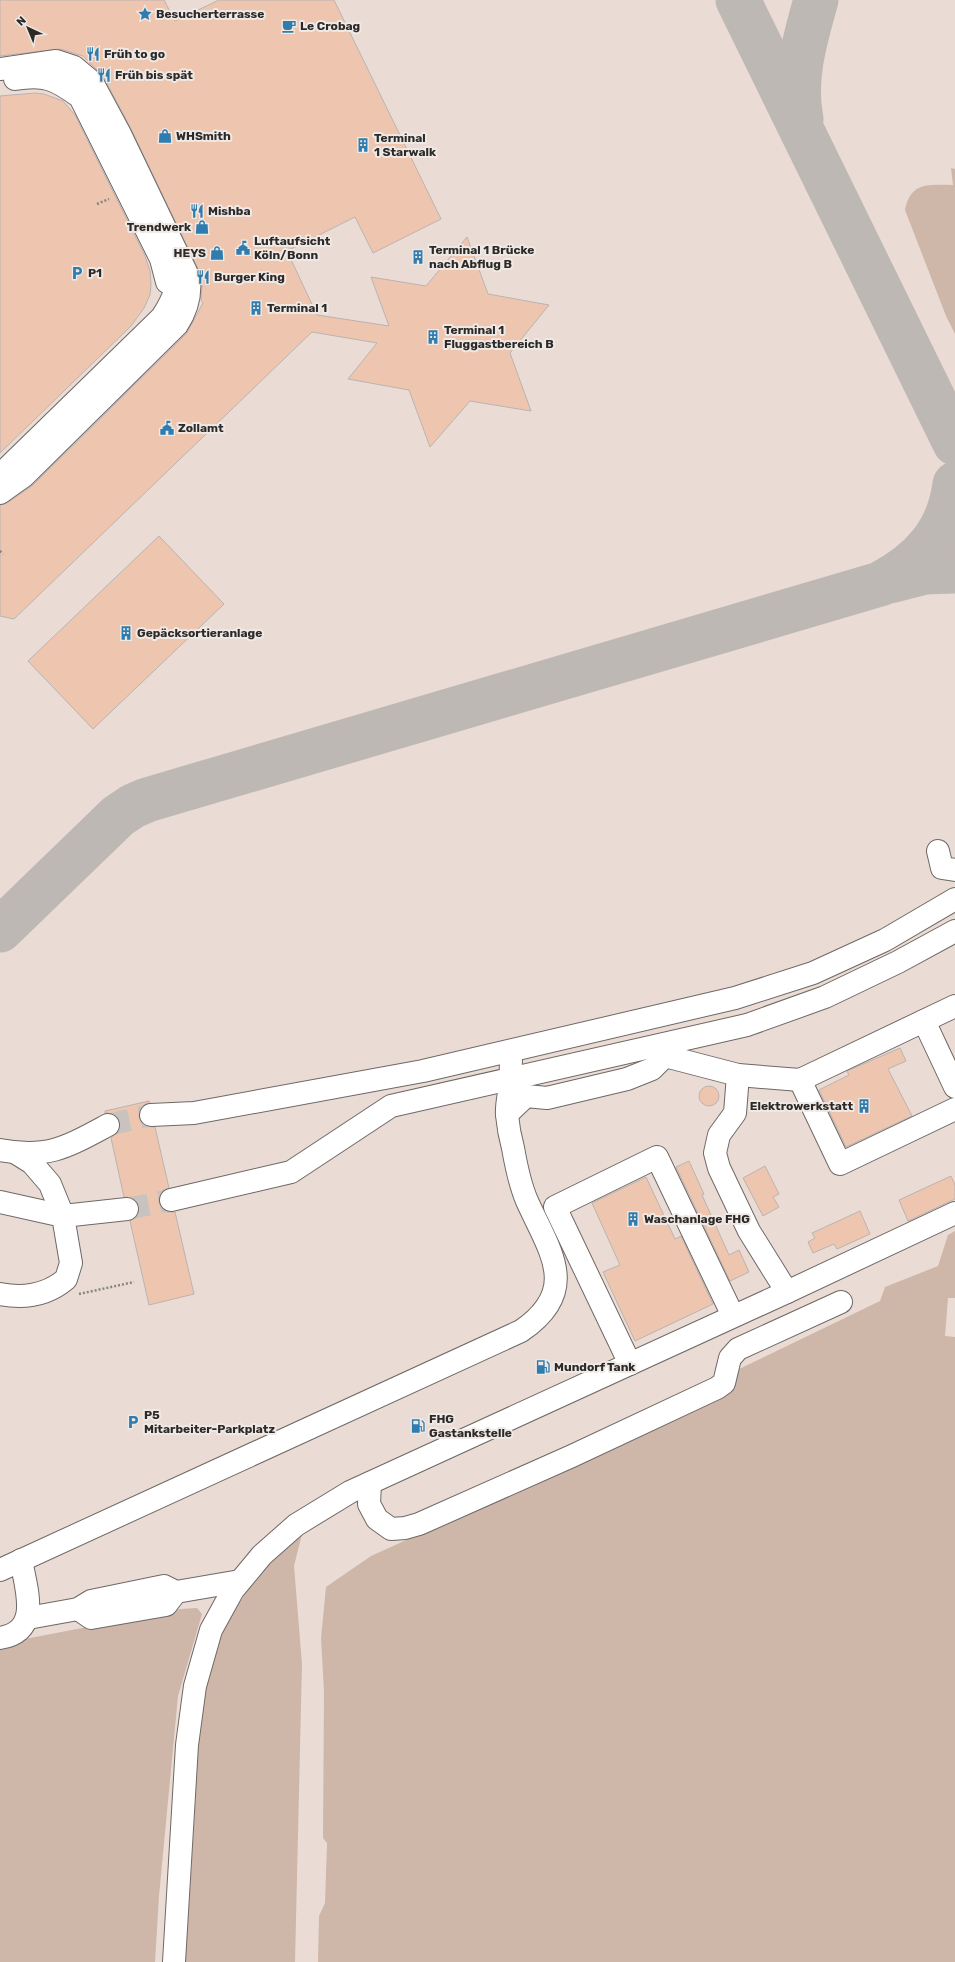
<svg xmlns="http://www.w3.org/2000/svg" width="955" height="1962" viewBox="0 0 955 1962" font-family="Rubik,sans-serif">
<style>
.built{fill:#eadcd4}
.green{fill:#ceb6a9}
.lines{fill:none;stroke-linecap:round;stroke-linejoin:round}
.taxiway{stroke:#beb8b5;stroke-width:45}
.building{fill:#eec6b0;stroke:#bab3b0}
.minor-tunnel{stroke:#c8c3bf;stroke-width:22;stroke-dasharray:22 11;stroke-linecap:butt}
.minor-casing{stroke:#6e6865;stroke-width:24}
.path{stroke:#888482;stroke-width:2.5;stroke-dasharray:2 2;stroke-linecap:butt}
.minor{stroke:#fff;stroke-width:22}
.labels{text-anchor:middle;stroke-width:4;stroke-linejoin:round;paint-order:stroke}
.poi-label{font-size:12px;font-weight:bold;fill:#2c2928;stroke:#efe9e5;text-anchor:start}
</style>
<rect width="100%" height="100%" fill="#efe9e5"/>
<!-- built -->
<rect class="built" x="0" y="0" width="955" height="1962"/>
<!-- green -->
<g class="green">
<path d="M951,168L955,169V334L946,316L905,210C911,181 929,185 953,185Z"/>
<path d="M955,1231V1298H948L945,1336L955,1337V1962H318L319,1916L325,1903L327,1843L323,1838L324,1692L321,1638L326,1587L371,1556L724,1396L735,1371L880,1301L885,1287L938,1266L948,1235Z"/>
<path d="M302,1534L294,1566L302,1664L295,1962H185C189,1911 192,1859 195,1808C198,1749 200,1678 227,1624C246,1588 271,1560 302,1534Z"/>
<path d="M197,1608L202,1614L178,1696L159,1896L155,1962H0V1647L25,1639L181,1609Z"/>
</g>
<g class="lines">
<!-- taxiway -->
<g class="taxiway">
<path d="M738,0L955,443"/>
<path d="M801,119C793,78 805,40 816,0"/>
<path d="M890,581L925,572L955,571"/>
<path d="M0,930L118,816L133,806L147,800L880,584C922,562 949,532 955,484"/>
</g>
</g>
<!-- building -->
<g class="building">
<path d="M0,0H164L175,21L219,0H334L441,219L373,253L355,217L287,251L317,315L389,326L371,277L426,286L467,237L488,294L549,305L510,353L531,411L470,401L430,447L409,390L348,379L377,343L312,332L14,619L0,616V505L7,503L33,485L186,334L203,303L201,300L202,285L200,273L131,129L103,76L83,56L60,49L0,56Z"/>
<path d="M35,93L44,94L63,101L75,115L145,256L150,271L151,285L150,295L144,308L131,326L0,453V96Z"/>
<path d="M159,536L224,604L93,729L28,661Z"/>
<path d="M900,1048L906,1061L888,1069L912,1116L846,1147L819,1090L849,1075L847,1071Z"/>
<circle cx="709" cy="1096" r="10"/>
<path d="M149,1101L150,1103L144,1105L140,1109L139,1116L141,1122L145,1126L155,1127L169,1188L162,1191L159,1197V1203L162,1208L167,1212H175L194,1294L149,1305L130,1221L138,1214L139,1207L137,1202L132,1198L124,1197L111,1138L119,1131L120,1126L119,1119L114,1114L105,1113V1111Z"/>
<path d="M689,1161L704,1194L702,1195L729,1255L739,1250L749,1272L730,1281L676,1167Z"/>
<path d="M765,1166L779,1194L773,1197L779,1207L763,1216L743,1178Z"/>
<path d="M951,1176L955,1185V1199L908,1221L899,1200Z"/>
<path d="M646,1177L675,1239L681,1236L713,1304L635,1341L603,1272L620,1265L592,1203Z"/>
<path d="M860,1211L870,1234L837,1249L834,1244L813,1253L808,1242L815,1238L812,1233Z"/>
</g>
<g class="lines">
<!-- minor-tunnel -->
<g class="minor-tunnel">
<path d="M108,1125L151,1115"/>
<path d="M127,1209L171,1200"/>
</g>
<defs>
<g id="minor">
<path d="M0,69L56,61L74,67L92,82L120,134L189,278C191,296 187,310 177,325L24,476L0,493"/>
<path d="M15,79C45,74 55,79 80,97L161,259L167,282"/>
<path d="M0,475L162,317C174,299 181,283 171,262"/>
<path d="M938,851L942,868L955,870"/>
<path d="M924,1021L955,1087"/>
<path d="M738,1075L735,1113L719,1135L715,1153L719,1168L749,1231L787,1292"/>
<path d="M800,1080L840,1164L955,1109"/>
<path d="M507,1114L526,1096L547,1098L627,1079L652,1069L665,1056L738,1075L800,1080L955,1006"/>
<path d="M151,1115L194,1113L423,1071L735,998L813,973L885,940L955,899"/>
<path d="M0,1150C48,1159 67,1147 108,1125"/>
<path d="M171,1200L291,1172L391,1106L747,1025L825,997L898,962L955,931"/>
<path d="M0,1202L63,1216L127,1209"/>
<path d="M0,1294C25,1299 47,1295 66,1279L71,1263L63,1216L50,1184L32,1163L16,1153"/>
<path d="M630,1364L555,1207L657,1157L733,1316"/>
<path d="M370,1483L369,1504L377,1519L391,1529L405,1528L419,1524L572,1456L717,1388L724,1383L730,1358L738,1349L841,1302"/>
<path d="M0,1570L521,1331C581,1290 550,1252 527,1201C520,1185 516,1165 513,1148C510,1137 508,1126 507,1115C506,1104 510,1092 510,1082C511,1072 511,1061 511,1051"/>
<path d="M78,1609L91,1618L166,1605L176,1592"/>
<path d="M28,1618L78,1609L91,1601L164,1586L176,1592L240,1581"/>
<path d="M0,1638C42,1631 26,1589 21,1560"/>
<path d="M174,1962L187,1745L195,1686L211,1630L233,1590L262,1555L296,1525L350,1492L787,1292L955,1213"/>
</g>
</defs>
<!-- minor casing -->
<use href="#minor" class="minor-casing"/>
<!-- path -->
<g class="path">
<path d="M97,204L109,199"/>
<path d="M0,551L3,554"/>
<path d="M79,1294L134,1282"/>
</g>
<!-- minor -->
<use href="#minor" class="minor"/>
</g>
<!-- icons -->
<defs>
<symbol id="sight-bare" viewBox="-9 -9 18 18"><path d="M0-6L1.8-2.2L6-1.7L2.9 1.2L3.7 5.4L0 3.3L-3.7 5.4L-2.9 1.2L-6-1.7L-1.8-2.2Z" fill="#307caf" stroke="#efe9e5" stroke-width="2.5" paint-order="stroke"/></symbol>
<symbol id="cafe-bare" viewBox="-9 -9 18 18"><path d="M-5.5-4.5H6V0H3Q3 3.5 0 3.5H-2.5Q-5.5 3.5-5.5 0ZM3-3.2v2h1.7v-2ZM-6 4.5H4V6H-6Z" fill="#307caf" stroke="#efe9e5" stroke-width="2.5" paint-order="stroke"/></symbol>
<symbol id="restaurant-bare" viewBox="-9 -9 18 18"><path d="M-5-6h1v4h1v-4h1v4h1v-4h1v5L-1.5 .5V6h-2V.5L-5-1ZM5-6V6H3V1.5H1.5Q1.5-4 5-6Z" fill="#307caf" stroke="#efe9e5" stroke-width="2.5" paint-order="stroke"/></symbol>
<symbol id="shop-bare" viewBox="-9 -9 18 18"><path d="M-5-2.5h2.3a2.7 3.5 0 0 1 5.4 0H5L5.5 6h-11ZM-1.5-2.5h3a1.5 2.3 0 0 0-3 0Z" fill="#307caf" stroke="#efe9e5" stroke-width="2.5" paint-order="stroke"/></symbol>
<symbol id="building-bare" viewBox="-9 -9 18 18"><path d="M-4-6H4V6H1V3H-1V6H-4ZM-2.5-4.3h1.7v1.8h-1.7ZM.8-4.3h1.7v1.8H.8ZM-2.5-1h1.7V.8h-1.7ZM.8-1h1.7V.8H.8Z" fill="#307caf" stroke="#efe9e5" stroke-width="2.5" paint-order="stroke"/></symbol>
<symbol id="civic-bare" viewBox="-9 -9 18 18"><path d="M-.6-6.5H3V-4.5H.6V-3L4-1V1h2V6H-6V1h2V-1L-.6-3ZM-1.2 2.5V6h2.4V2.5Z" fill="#307caf" stroke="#efe9e5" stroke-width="2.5" paint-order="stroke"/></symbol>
<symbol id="parking-bare" viewBox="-9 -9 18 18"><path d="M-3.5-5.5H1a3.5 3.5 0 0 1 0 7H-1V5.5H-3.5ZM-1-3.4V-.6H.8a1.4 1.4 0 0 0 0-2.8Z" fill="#307caf" stroke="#efe9e5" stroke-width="2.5" paint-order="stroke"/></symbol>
<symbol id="fuel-bare" viewBox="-9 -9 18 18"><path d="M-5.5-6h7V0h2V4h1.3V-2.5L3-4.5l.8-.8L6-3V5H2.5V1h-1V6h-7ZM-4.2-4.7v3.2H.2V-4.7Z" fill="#307caf" stroke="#efe9e5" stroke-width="2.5" paint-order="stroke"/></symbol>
</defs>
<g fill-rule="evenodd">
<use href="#sight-bare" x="135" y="4" width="20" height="20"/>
<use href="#cafe-bare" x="279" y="16" width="20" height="20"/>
<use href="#restaurant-bare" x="83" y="44" width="20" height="20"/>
<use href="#restaurant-bare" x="94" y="65" width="20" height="20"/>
<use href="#shop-bare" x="155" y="126" width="20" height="20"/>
<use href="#building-bare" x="353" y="135" width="20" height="20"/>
<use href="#restaurant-bare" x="187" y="201" width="20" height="20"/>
<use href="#shop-bare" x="192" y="217" width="20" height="20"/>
<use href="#civic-bare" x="233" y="238" width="20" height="20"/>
<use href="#shop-bare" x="207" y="243" width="20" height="20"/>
<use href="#building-bare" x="408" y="247" width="20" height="20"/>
<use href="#parking-bare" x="67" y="263" width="20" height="20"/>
<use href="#restaurant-bare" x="193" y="267" width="20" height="20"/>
<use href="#building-bare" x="246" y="298" width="20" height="20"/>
<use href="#building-bare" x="423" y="327" width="20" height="20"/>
<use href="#civic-bare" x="157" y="418" width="20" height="20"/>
<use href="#building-bare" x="116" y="623" width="20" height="20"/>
<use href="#building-bare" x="854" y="1096" width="20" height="20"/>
<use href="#building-bare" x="623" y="1209" width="20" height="20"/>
<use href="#fuel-bare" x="533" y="1357" width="20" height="20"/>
<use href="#parking-bare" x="123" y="1412" width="20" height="20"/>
<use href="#fuel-bare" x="408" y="1416" width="20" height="20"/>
</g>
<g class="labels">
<!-- poi labels -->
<g class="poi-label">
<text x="156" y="18">Besucherterrasse</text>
<text x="300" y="30">Le Crobag</text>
<text x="104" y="58">Früh to go</text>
<text x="115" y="79">Früh bis spät</text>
<text x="176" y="140">WHSmith</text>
<text x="374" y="142">Terminal<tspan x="374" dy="14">1 Starwalk</tspan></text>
<text x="208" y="215">Mishba</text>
<text x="191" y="231" text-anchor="end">Trendwerk</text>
<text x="254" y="245">Luftaufsicht<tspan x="254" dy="14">Köln/Bonn</tspan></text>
<text x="429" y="254">Terminal 1 Brücke<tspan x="429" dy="14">nach Abflug B</tspan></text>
<text x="206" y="257" text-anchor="end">HEYS</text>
<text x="88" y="277">P1</text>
<text x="214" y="281">Burger King</text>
<text x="267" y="312">Terminal 1</text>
<text x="444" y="334">Terminal 1<tspan x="444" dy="14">Fluggastbereich B</tspan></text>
<text x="178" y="432">Zollamt</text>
<text x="137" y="637">Gepäcksortieranlage</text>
<text x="853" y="1110" text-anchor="end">Elektrowerkstatt</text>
<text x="644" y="1223">Waschanlage FHG</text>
<text x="554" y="1371">Mundorf Tank</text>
<text x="144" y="1419">P5<tspan x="144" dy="14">Mitarbeiter-Parkplatz</tspan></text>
<text x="429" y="1423">FHG<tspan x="429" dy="14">Gastankstelle</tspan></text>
</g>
</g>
<!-- north arrow -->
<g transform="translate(28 28) rotate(316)" stroke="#efe9e5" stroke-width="3" paint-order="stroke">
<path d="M0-3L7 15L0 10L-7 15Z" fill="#2c2928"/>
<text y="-6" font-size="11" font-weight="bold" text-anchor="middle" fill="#2c2928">N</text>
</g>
</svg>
